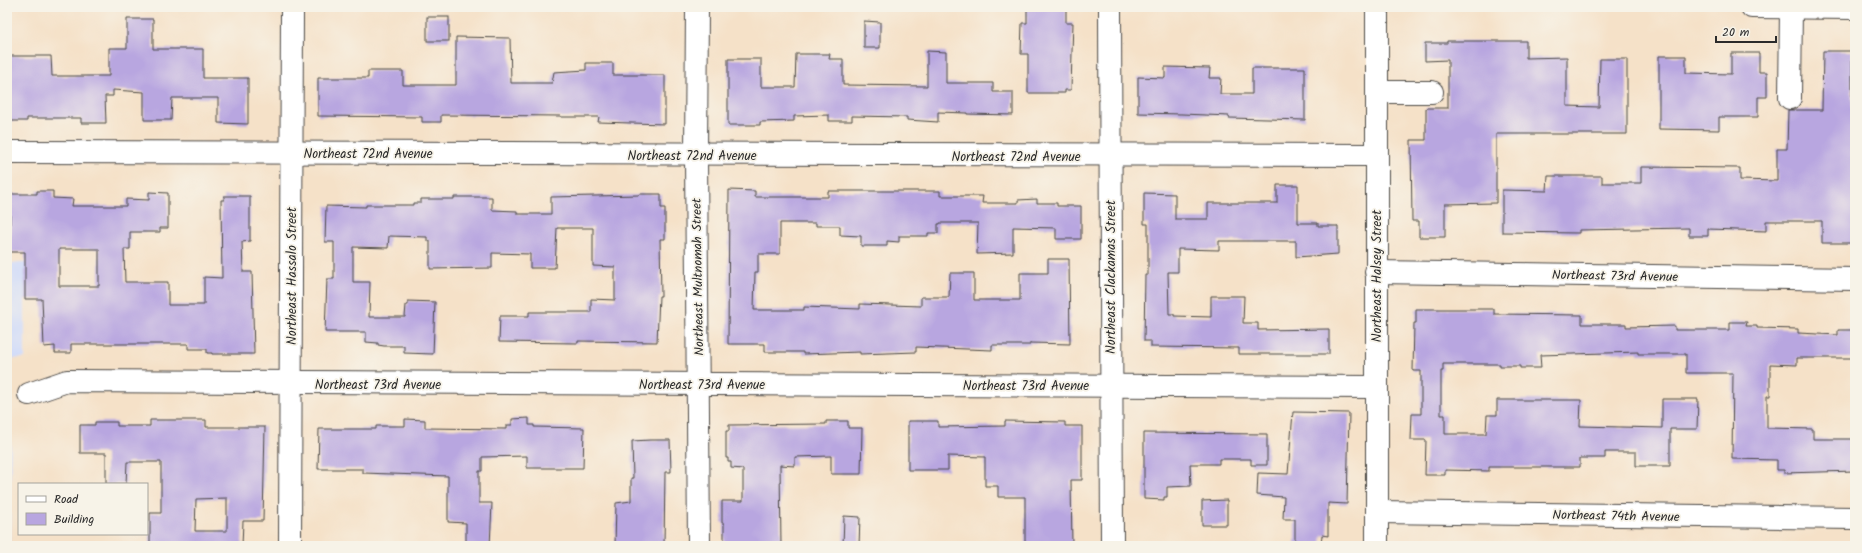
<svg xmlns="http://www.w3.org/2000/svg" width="1862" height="553" viewBox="0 0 1862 553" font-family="Kalam,sans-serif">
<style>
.built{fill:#cfdafa}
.building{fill:#b8a6e0;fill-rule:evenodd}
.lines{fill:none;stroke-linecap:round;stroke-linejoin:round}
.minor-casing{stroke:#494643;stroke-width:24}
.major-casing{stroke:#494643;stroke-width:24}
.minor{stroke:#fff;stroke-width:22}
.major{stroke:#fff;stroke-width:22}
.labels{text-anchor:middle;stroke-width:3.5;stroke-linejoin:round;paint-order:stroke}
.street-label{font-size:13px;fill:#2b2b2b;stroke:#f7f3e8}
</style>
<rect width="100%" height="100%" fill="#f7f3e8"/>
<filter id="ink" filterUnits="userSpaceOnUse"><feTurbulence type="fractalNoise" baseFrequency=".025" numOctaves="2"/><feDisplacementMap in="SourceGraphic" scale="8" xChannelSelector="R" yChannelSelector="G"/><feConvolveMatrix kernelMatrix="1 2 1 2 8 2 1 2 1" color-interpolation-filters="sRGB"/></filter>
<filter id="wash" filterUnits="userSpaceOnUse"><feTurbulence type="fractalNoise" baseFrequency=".012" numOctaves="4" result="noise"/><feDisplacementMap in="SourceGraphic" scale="16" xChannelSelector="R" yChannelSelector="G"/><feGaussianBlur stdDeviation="0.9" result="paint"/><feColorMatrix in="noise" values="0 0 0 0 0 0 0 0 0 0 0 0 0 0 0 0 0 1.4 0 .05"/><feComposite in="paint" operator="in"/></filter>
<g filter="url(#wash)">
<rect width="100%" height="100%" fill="#f5e1c8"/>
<!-- built -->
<g class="built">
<path d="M7,263H25V358L7,359Z"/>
<path d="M7,432L11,434L10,546H7Z"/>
</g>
<g id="blocks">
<!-- building -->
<g class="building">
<path d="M1027,7H1066V23H1073L1072,52L1071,90H1065V93H1028V54H1021L1022,23H1027Z"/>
<rect x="427" y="17" width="22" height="24"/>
<path d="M127,19H153V49H203V78H248V124L218,123V98H172L171,120H144V92L113,90V96H105L106,123H81V118H27V121H7V56H51L52,76H109V48H127Z"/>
<path d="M864,21L880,22V48H864Z"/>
<path d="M456,37L510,38L511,83H552L554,72L586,70V63H613V75H665V124L598,122L599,117H561V116L441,115V122H422V117L318,116V78H368V71H403V85H456Z"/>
<path d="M1447,41H1526V58L1567,57V106L1599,107L1600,59H1627V134H1496V203L1445,204V237H1419V221H1412L1411,140H1426V108H1448V60L1425,61V43H1447Z"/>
<path d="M927,51L946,52V83H993V92H1013V115L967,114V113L938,112V122L907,120V117L852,116V121H829V115L794,116V121L760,122V125H728V59H761V87H795L796,54H830L829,59H843V85L927,86Z"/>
<path d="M1823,51H1852V110H1855V243H1822V221H1766V231L1708,229V236H1689V228L1579,230V233L1502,232V190L1547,191L1548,176H1602V183H1641V167L1740,168V180L1777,181V149H1787L1788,110H1822Z"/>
<path d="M1731,53H1759V72H1767V97H1758V117H1719V130L1659,129V56H1686V73L1731,74Z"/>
<path d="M1165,67L1210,68L1209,78H1221L1220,94H1252V68H1305V120L1229,118V116L1182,114L1138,113V77L1165,78Z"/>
<path d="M1277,185H1298V223H1318V226H1338V254L1296,257V241H1219V250L1178,249V272H1168L1169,314H1174V316L1211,317V296H1244L1243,323H1258V330L1329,329V354H1239V348L1151,347V341H1144L1145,275H1148V224H1144V193L1175,194V219H1208V203H1277Z"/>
<path d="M729,190L755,191V197H828V191H940V196H983L982,203H1018V200L1037,199V203H1057V206H1081V239H1056V228L1013,227V253L977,254L978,223H940V224H938V233H928V236H899V242L887,241V246H861V236L840,235V226H816V223H780V254H758V272H755L754,310H804V307L860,309V304L921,306V297H949L950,273H974V300H1020V273H1048V259H1069L1070,344L1030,343V345H992V350L916,347V352L860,354V352L803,354V352H765V344H728Z"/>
<path d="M37,191H53V198L73,199L72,206H126V199L149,200V192L168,193V228H160V232H130V249H124L125,282H168V305H204V277L222,278L221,200H224V196H250V241L242,242L243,272H252L254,354H212V353H207V349H188V344H71V353H55V346L44,347L42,299H25V252H10V194H37ZM59,249H99V286H59Z"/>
<path d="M639,194H661V208H665V239H660L661,296H659L657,342L578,341V343L499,342L500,316H529V312H591V299L615,300V267L593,266V228H557L555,268H530V254L492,253V268L430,269V241H427V237L389,236L388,248L353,247V282H370L369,317H405L406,305H408V301L435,302L433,354L404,353V346H384L378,345V343L366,342V332H325L327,279H334V242H325L326,206L366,207V205H413V203H421V199H454V197H492V210L517,211V214H551V197L639,195Z"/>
<path d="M1416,309H1494V314L1582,315V324H1626V327L1675,326V330H1730V322H1747L1746,326H1757V328L1798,329V333L1838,335V330H1855V358H1797V365L1770,364V396H1767V428L1813,429V439H1855V471L1784,473V470H1777V460L1732,459L1733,373H1686V354H1638V352L1540,355L1541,368H1520V366H1500V364H1443V371H1441V415H1445V434H1486L1487,415H1497V400H1581L1580,426L1662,428V399H1698L1697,429H1670V466H1636V452H1605V458H1580V467H1489V471L1445,470V475H1425L1426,440H1411L1412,414H1421V371H1413L1414,323H1416Z"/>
<path d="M1293,412L1349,413L1347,504L1328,503V536L1322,535L1321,545H1295V519H1283L1284,497L1257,495L1258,473L1288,474Z"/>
<path d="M529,418V425H534V427L584,428L583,468H527V456L482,457V471H479V503H492L490,546H466V523L448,522V476L363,473V469H318L319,429H376V426H405V419L425,420V428L507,429V425H512V419Z"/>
<path d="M150,420H206V427H265L263,521H243L242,546H150V513H161V462H127L126,484H106V453H80V425H95V422H117V426H150ZM227,498V531H195L196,499Z"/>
<path d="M826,421H848V428H862L861,474H831V456L795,457V466L780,465L781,546H724V523H722V501H743V469L731,468V462H728V458H726V431H729V425L826,424Z"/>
<path d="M908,421H938V427L1005,426V421L1065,422V426H1082V480H1071L1072,546H1025V497H998V486H985V457L948,456V470H908Z"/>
<path d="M1144,433L1267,434V465H1251V459H1219V464H1190L1191,486L1167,487V497H1164V500L1144,499Z"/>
<path d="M650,440H670L671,472H665L664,546H615L616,503L631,501V478H633L632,441Z"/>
<path d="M1227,500V525H1202V501Z"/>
<path d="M844,516L860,517L859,546H843Z"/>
</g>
</g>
</g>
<g filter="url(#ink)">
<use href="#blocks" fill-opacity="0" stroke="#494643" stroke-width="1"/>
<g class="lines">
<defs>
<g id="minor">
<path d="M697,7L696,155L699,546"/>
<path d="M1110,7L1112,546"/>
<path d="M1752,7L1855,8"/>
<path d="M1377,92H1432"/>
<path d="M1790,98L1791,7"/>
<path d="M7,152L1376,155"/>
<path d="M1376,272L1855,279"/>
<path d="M29,394L67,381L1376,387"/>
<path d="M1377,512L1855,518"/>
<path d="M290,546L292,7"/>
</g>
<path id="major" d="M1377,546V7"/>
</defs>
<!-- minor casing -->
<use href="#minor" class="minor-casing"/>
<!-- major casing -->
<use href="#major" class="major-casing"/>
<!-- minor -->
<use href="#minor" class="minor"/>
<!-- major -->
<use href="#major" class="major"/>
</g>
</g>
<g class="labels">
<!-- street labels -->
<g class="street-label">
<text x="368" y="158">Northeast 72nd Avenue</text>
<text x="692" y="160">Northeast 72nd Avenue</text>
<text x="1016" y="161">Northeast 72nd Avenue</text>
<text transform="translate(1615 275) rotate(1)" y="5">Northeast 73rd Avenue</text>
<text transform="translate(291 276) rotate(-90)" y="5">Northeast Hassalo Street</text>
<text transform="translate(1376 276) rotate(-90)" y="5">Northeast Halsey Street</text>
<text transform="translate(697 277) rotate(-91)" y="5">Northeast Multnomah Street</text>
<text transform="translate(1110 277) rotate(-90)" y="5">Northeast Clackamas Street</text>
<text x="378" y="389">Northeast 73rd Avenue</text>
<text x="702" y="389">Northeast 73rd Avenue</text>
<text x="1026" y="390">Northeast 73rd Avenue</text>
<text transform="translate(1616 515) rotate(1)" y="5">Northeast 74th Avenue</text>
</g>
</g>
<!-- margin -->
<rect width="1862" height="553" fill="none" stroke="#f7f3e8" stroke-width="24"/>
<!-- legend -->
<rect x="18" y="483" width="130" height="52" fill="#f7f3e8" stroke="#a5a39c"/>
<rect x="26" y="496" width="20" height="6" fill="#ffffff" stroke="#a5a39c"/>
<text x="54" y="503" font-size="12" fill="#2b2b2b">Road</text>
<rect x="26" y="513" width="20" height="12" fill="#b8a6e0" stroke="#a5a39c"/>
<text x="54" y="523" font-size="12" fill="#2b2b2b">Building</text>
<!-- scale -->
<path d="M1716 36v6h60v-6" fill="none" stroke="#2b2b2b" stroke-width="2"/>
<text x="1722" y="36" font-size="12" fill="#2b2b2b" stroke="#f7f3e8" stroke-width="3" paint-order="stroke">20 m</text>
</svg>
